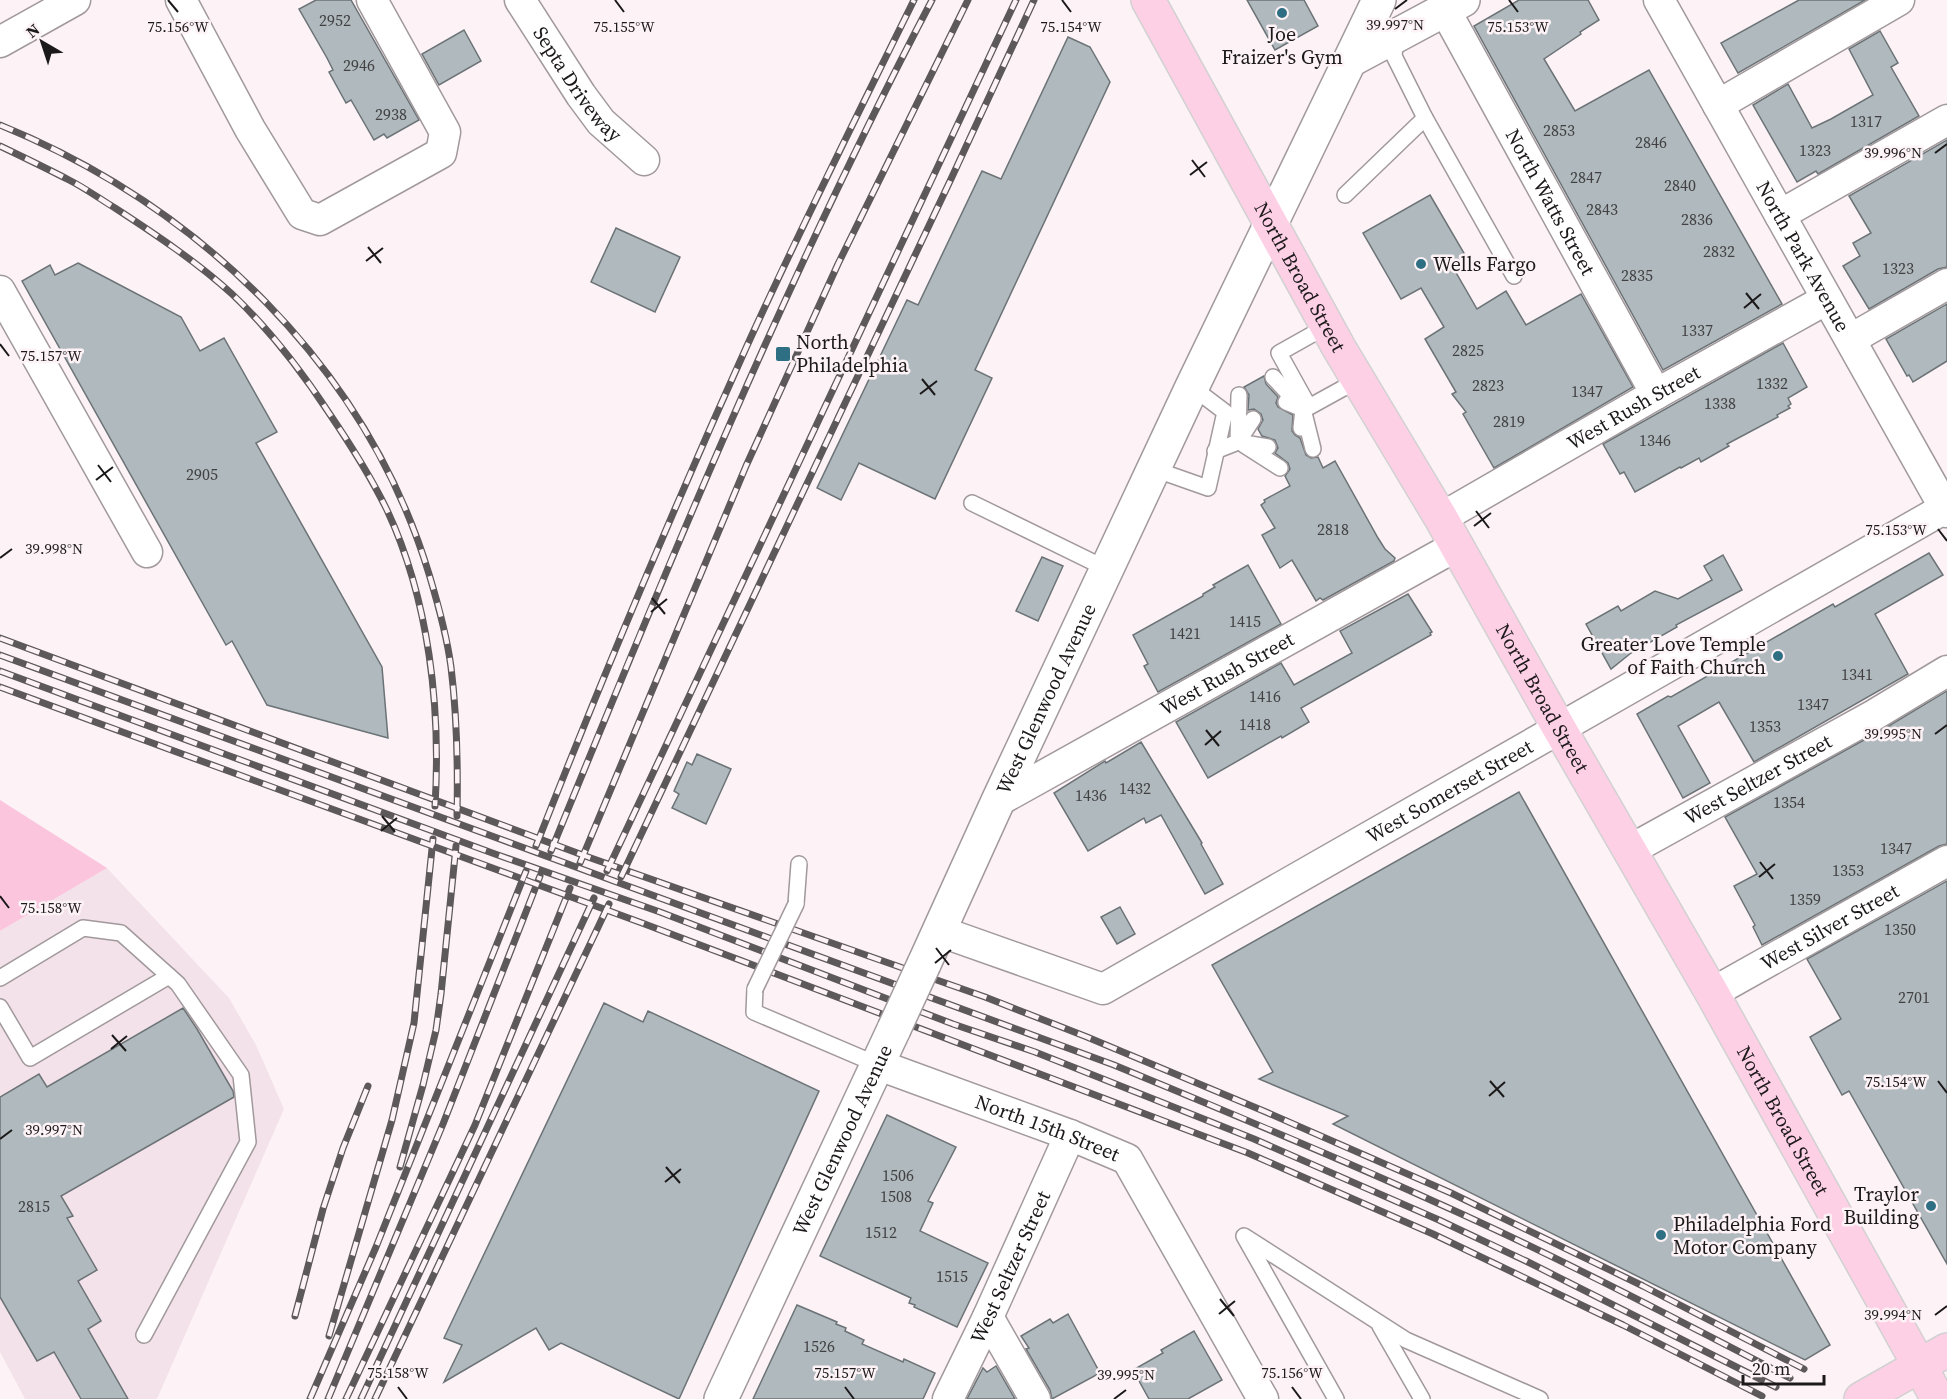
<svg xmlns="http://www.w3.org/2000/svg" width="1947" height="1399" viewBox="0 0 1947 1399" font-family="'Source Serif 4',serif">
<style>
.built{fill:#f3e2e9}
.green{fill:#fbc5de}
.building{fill:#b0b9bd;stroke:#6b7376;stroke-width:1.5}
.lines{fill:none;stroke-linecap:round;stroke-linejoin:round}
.lane-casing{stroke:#a1999c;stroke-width:18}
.street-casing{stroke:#a1999c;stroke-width:33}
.secondary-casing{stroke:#a1999c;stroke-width:36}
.primary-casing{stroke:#d2d1d1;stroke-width:36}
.lane{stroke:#fff;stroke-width:15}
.street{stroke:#fff;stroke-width:30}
.secondary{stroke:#fff;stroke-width:33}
.primary{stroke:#fed0e6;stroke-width:33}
.rail-casing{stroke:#5d585a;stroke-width:7}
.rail{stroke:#fdf3f7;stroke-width:4.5;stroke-dasharray:14;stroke-linecap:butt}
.lane-bridge-casing{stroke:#a1999c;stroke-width:18;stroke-linecap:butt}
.secondary-bridge-casing{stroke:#a1999c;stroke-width:36;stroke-linecap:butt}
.lane-bridge{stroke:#fff;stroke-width:15}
.secondary-bridge{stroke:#fff;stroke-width:33}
.ticks{fill:none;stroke:#1c191a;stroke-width:2}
.poi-dot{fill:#2f6f83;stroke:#fdf3f7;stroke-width:2}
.labels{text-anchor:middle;stroke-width:5;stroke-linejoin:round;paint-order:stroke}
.number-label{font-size:16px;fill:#414143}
.poi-label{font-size:20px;fill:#1c191a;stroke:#fdf3f7;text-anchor:start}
.street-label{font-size:20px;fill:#1c191a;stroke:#fdf3f7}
.ticks-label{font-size:15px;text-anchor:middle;fill:#1c191a;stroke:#fdf3f7;stroke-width:5;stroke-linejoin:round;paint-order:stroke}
</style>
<rect width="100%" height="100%" fill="#fdf3f7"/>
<!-- built -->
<path class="built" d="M107,868L229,998L256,1045L284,1109L157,1399H25L0,1352V931Z"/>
<!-- green -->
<path class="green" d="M0,800L107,868L0,931Z"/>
<!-- building -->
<g class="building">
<path d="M316,0H351L419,120L387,138L384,134L374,140L351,100L346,103L329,72L333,70L327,58L299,9Z"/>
<path d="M1247,0H1304L1318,26L1275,50Z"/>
<path d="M1519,0H1588L1599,20L1580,32L1581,34L1544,59L1575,111L1649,70L1782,304L1663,370L1474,26Z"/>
<path d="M1799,0H1865L1738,73L1721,43Z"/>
<path d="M464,30L481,61L439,85L422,54Z"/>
<path d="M1880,31L1898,63L1891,67L1919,116L1818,174L1816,171L1797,182L1753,105L1788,84L1812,128L1831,119L1873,95L1849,49Z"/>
<path d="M1068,37L1090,47L1110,82L975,370L992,378L935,499L859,463L841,500L817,488L907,300L918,305L982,171L1001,179Z"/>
<path d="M1947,140V267L1938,269L1869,309L1843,266L1860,256L1853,243L1871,233L1849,196Z"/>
<path d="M1430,195L1468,260L1454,269L1477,309L1506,291L1526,325L1581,294L1633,387L1494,468L1463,414L1466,412L1452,394L1456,392L1425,339L1444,327L1421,288L1401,299L1363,233Z"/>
<path d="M616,228L680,257L655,312L591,282Z"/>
<path d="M78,263L181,317L200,351L224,338L277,432L256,443L382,667L388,738L267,705L232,641L226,645L22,281L50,265L55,275Z"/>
<path d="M1947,304V361L1913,382L1909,375L1907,376L1886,339Z"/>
<path d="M1783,343L1807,387L1788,398L1791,404L1788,406L1790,408L1777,415L1778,417L1727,444L1729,446L1701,462L1699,458L1681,468L1680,467L1635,492L1624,472L1620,474L1603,444Z"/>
<path d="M1264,376L1266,384L1278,397L1276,403L1278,407L1293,415L1292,431L1295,435L1300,438L1306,455L1311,458L1318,457L1323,468L1335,461L1378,538L1385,549L1395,558L1394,561L1323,600L1320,598L1316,601L1292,560L1280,568L1262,535L1275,528L1261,505L1265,502L1264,500L1290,486L1285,476L1290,469L1288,463L1275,453L1278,448L1275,440L1262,436L1258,429L1263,420L1261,414L1254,409L1248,410L1249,395L1244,387Z"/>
<path d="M1929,553L1943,575L1875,614L1908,674L1754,762L1719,702L1678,726L1710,783L1683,798L1637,714L1668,696L1671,697L1833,604L1835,607Z"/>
<path d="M1723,555L1742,590L1676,625L1677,627L1631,653L1611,669L1586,624L1618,606L1621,611L1655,591L1678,599L1712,580L1704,566Z"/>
<path d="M1042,557L1063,566L1038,621L1016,611Z"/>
<path d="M1248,565L1281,624L1158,692L1144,666L1148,664L1133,635L1203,596V594L1215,587L1213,585Z"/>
<path d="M1408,594L1432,632L1430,633L1431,635L1301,708L1309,722L1282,738L1281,736L1208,778L1176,722L1281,663L1294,685L1352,653L1340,631Z"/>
<path d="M1947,691V844L1939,846L1762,945L1753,927L1755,925L1734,886L1757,874L1725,817L1882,730Z"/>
<path d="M1141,742L1202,843L1201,844L1223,884L1205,894L1161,815L1146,823L1144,818L1088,851L1054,793L1105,761L1106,763Z"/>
<path d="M697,754L731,769L706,824L672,808L679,794L674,791L687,762L692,765Z"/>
<path d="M1519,792L1830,1345L1805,1360L1333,1124L1348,1116L1259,1079L1273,1072L1212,965Z"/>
<path d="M1947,881V1264L1849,1091L1842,1095L1810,1037L1841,1019L1807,959Z"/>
<path d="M1120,907L1135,934L1117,944L1101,917Z"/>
<path d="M604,1003L643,1022L648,1011L819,1091L679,1399L561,1343L549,1350L536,1328L444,1382L462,1345L444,1338Z"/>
<path d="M183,1008L197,1029L233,1091L234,1097L61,1196L73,1216L67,1218L97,1270L78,1281L101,1321L88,1329L128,1399H81L54,1352L37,1361L0,1297V1097L39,1074L47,1087Z"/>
<path d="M887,1115L956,1147L928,1201L933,1203L920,1231L988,1263L957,1327L914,1307L915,1305L909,1303L911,1298L820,1256Z"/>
<path d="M797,1305L837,1322L836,1324L846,1328L845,1331L864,1340L862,1344L903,1362L904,1359L935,1373L923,1399H753Z"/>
<path d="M1068,1314L1100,1373L1052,1399L1050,1390L1026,1349L1029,1348L1021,1336L1050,1319L1053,1323Z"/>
<path d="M1194,1331L1222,1380L1188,1399H1149L1133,1370L1163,1353L1161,1350Z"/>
<path d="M996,1366L1015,1399H967L983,1368L987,1372Z"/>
</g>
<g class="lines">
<defs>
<g id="lane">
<path d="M1396,36L1394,56L1425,118L1514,276"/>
<path d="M1345,195L1425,118"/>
<path d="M1327,326L1279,353L1309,407L1358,380"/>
<path d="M1273,377L1303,409L1286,402"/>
<path d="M1253,419L1238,442L1268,447"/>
<path d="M1301,428L1303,409L1313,449"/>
<path d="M1244,445L1280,468"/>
<path d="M1215,451L1238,442L1239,395"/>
<path d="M1154,469L1208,488L1225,412L1192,387"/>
<path d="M972,503L1107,569"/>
<path d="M796,904L799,864"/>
<path d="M0,978L83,928L121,933L178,984L241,1075L248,1142L144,1335"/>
<path d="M755,989L754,1012L876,1064"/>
<path d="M0,1007L30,1058L169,976"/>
<path d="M1380,1326L1422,1399"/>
<path d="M1336,1399L1244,1236L1406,1340L1540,1399"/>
</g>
<g id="street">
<path d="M181,0L250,129L302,214L320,220L441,153L445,132L372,0"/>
<path id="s1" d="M520,0L581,95L601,122L644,160"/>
<path id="s2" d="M1659,0L1947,512"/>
<path id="s3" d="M1445,10L1656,394"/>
<path d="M0,42L75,0"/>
<path d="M1718,105L1899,0"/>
<path d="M1780,215L1947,120"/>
<path d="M0,291L147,552"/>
<path d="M1851,339L1947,284"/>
<path id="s4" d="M1441,518L1656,394L1827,299"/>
<path id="s5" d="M998,801L1456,546"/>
<path id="s6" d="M1630,850L1874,715L1947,671"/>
<path id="s7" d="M939,931L1103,989L1947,507"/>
<path id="s8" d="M1712,993L1947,861"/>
<path id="s9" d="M876,1064L1070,1135L1127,1159L1263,1399"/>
<path d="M988,1317L1035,1399"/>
<path id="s10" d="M948,1399L988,1317L1070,1135"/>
</g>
<g id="secondary">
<path d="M1351,60L1463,0"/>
<path id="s11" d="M924,964L998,801L1192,387L1379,0"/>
<path id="s12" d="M721,1399L894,1029"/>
</g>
<g id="primary">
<path id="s13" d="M1148,0L1339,348L1441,518L1559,728L1712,993L1938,1399"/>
<path d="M1861,1399L1947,1350"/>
</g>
</defs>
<!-- lane casing -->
<use href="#lane" class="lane-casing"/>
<!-- street casing -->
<use href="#street" class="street-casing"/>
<!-- secondary casing -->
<use href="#secondary" class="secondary-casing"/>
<!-- primary casing -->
<use href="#primary" class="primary-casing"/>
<!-- lane -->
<use href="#lane" class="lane"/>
<!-- street -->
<use href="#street" class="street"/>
<!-- secondary -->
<use href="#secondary" class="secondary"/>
<!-- primary -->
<use href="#primary" class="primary"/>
<defs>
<g id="rail">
<path d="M0,125C199,206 366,366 429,574C438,604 447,636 451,667C457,716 458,766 457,816"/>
<path d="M0,146C23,157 46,168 69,180C85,188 100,199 115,208C155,234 197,262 232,294C270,330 300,369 329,413C350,444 370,475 387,510C429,600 441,707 435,806"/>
<path d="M0,638L588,857L985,997L1087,1037L1266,1112L1451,1193L1643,1286L1804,1369"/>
<path d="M0,655L1114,1065C1225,1111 1335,1156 1444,1206C1562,1259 1676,1319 1790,1378"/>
<path d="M0,671L495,854L660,912L953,1024L1035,1052L1254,1139L1439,1220L1526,1261L1776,1387"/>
<path d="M0,687L642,923L1248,1153L1433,1234L1623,1325L1762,1396"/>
<path d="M536,846C602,678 672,512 746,348C799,231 857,116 914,0"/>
<path d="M551,851C668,564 787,276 932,0"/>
<path d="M580,863L746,466L838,264L968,0"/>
<path d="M607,871L1016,0"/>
<path d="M621,877L951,179L1034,0"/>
<path d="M400,1167L423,1085L436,1030L441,994L456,846"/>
<path d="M295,1316L323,1209L343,1148L368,1086"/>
<path d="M329,1336L392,1120L414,1023L433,839"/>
<path d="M310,1399L376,1247L526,871"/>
<path d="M328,1399L443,1124L540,876"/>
<path d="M346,1399L475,1125L570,888"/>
<path d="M361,1399L594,898"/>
<path d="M375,1399L609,904"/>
</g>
</defs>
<!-- rail casing -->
<use href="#rail" class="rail-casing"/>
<!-- rail -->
<use href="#rail" class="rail"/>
<defs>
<path id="lane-bridge" d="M755,989L796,904"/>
<path id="secondary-bridge" d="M894,1029L924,964"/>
</defs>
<!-- lane-bridge casing -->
<use href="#lane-bridge" class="lane-bridge-casing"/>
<!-- secondary-bridge casing -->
<use href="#secondary-bridge" class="secondary-bridge-casing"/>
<!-- lane-bridge -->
<use href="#lane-bridge" class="lane-bridge"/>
<!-- secondary-bridge -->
<use href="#secondary-bridge" class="secondary-bridge"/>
</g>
<!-- ticks -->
<path class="ticks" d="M168,0L178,12M615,0L624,12M1062,0L1071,12M1509,0L1518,12M1395,9L1407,0M1935,153L1947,144M1192,160L1205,177M1190,175L1207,162M368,247L381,263M366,261L383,248M1746,293L1759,309M1744,308L1761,294M0,344L9,356M922,379L935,395M920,394L937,381M98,465L111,482M96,480L113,467M1476,511L1489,528M1474,526L1491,513M1938,529L1947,541M0,558L12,549M652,598L665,614M651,612L667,599M1206,730L1219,746M1935,734L1947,725M1205,745L1221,731M382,816L395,832M381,831L397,818M1760,862L1773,879M1759,877L1775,864M0,896L9,908M936,948L949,965M935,963L951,950M112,1035L126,1051M111,1049L127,1036M1490,1081L1504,1097M1938,1081L1947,1093M1489,1096L1505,1082M0,1139L12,1130M666,1167L680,1183M665,1182L681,1169M1220,1299L1234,1316M1219,1314L1235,1301M1935,1315L1947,1306M398,1387L407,1399M845,1387L854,1399M1292,1387L1301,1399M1114,1399L1126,1390"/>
<!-- markers -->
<g class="poi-dot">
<circle cx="1282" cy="13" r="6"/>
<circle cx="1421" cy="264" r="6"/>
<rect x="775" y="346" width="16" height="16" rx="3"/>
<circle cx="1778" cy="656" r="6"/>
<circle cx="1931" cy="1206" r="6"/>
<circle cx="1661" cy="1235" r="6"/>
</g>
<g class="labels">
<!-- number labels -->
<g class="number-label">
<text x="335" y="26">2952</text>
<text x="359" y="71">2946</text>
<text x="391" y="120">2938</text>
<text x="1866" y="127">1317</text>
<text x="1559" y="136">2853</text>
<text x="1651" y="148">2846</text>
<text x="1815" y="156">1323</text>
<text x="1586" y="183">2847</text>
<text x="1680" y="191">2840</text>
<text x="1602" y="215">2843</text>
<text x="1697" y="225">2836</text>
<text x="1719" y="257">2832</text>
<text x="1898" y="274">1323</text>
<text x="1637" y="281">2835</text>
<text x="1697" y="336">1337</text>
<text x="1468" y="356">2825</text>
<text x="1772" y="389">1332</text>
<text x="1488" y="391">2823</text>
<text x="1587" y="397">1347</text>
<text x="1720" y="409">1338</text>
<text x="1509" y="427">2819</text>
<text x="1655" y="446">1346</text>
<text x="202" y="480">2905</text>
<text x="1333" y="535">2818</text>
<text x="1245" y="627">1415</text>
<text x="1185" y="639">1421</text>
<text x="1857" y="680">1341</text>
<text x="1265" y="702">1416</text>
<text x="1813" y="710">1347</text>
<text x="1255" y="730">1418</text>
<text x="1765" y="732">1353</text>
<text x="1135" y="794">1432</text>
<text x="1091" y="801">1436</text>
<text x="1789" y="808">1354</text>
<text x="1896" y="854">1347</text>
<text x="1848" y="876">1353</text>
<text x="1805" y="905">1359</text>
<text x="1900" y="935">1350</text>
<text x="1914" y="1003">2701</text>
<text x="898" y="1181">1506</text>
<text x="896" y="1202">1508</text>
<text x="34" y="1212">2815</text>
<text x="881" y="1238">1512</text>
<text x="952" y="1282">1515</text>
<text x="819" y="1352">1526</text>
</g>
<!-- poi labels -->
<g class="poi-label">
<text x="1282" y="41" text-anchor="middle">Joe<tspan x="1282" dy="23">Fraizer's Gym</tspan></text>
<text x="1433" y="271">Wells Fargo</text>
<text x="796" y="349">North<tspan x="796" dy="23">Philadelphia</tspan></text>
<text x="1766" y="651" text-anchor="end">Greater Love Temple<tspan x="1766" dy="23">of Faith Church</tspan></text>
<text x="1919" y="1201" text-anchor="end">Traylor<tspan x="1919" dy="23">Building</tspan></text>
<text x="1673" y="1231">Philadelphia Ford<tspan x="1673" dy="23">Motor Company</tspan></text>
</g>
<!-- street labels -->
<g class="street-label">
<text dy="7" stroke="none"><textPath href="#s1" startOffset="102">Septa Driveway</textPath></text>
<text dy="7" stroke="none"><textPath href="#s3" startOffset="219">North Watts Street</textPath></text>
<text dy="7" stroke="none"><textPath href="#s2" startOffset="294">North Park Avenue</textPath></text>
<text dy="7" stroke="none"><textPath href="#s13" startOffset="316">North Broad Street</textPath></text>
<text dy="7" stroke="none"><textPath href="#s4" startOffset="222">West Rush Street</textPath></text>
<text dy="7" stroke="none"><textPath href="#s5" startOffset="262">West Rush Street</textPath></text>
<text dy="7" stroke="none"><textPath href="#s11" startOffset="292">West Glenwood Avenue</textPath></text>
<text dy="7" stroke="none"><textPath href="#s13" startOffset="802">North Broad Street</textPath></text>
<text dy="7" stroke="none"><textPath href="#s6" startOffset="146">West Seltzer Street</textPath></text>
<text dy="7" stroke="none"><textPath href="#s7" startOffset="573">West Somerset Street</textPath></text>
<text dy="7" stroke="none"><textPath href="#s8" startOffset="135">West Silver Street</textPath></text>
<text dy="7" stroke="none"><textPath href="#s13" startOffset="1288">North Broad Street</textPath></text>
<text dy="7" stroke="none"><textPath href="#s9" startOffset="183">North 15th Street</textPath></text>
<text dy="7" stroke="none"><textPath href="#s12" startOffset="286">West Glenwood Avenue</textPath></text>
<text dy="7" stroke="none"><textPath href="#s10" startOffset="146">West Seltzer Street</textPath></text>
</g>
</g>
<g class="ticks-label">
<text x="1395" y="30">39.997°N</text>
<text x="178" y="32">75.156°W</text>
<text x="624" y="32">75.155°W</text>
<text x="1071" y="32">75.154°W</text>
<text x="1518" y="32">75.153°W</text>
<text x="1893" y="158">39.996°N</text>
<text x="51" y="361">75.157°W</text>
<text x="1896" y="535">75.153°W</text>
<text x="54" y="554">39.998°N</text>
<text x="1893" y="739">39.995°N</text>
<text x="51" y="913">75.158°W</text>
<text x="1896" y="1087">75.154°W</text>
<text x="54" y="1135">39.997°N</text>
<text x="1893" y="1320">39.994°N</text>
<text x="398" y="1378">75.158°W</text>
<text x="845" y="1378">75.157°W</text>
<text x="1292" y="1378">75.156°W</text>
<text x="1126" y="1380">39.995°N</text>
</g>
<!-- north arrow -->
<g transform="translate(42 42) rotate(321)" stroke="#fdf3f7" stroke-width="4.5" paint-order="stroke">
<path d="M0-4.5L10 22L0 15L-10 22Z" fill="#1c191a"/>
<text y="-9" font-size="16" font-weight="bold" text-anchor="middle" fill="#1c191a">N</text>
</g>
<!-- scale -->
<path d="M1743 1375v9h81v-9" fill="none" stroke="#1c191a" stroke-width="3"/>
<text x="1752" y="1375" font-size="18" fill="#1c191a" stroke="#fdf3f7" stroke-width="4.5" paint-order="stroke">20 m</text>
</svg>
